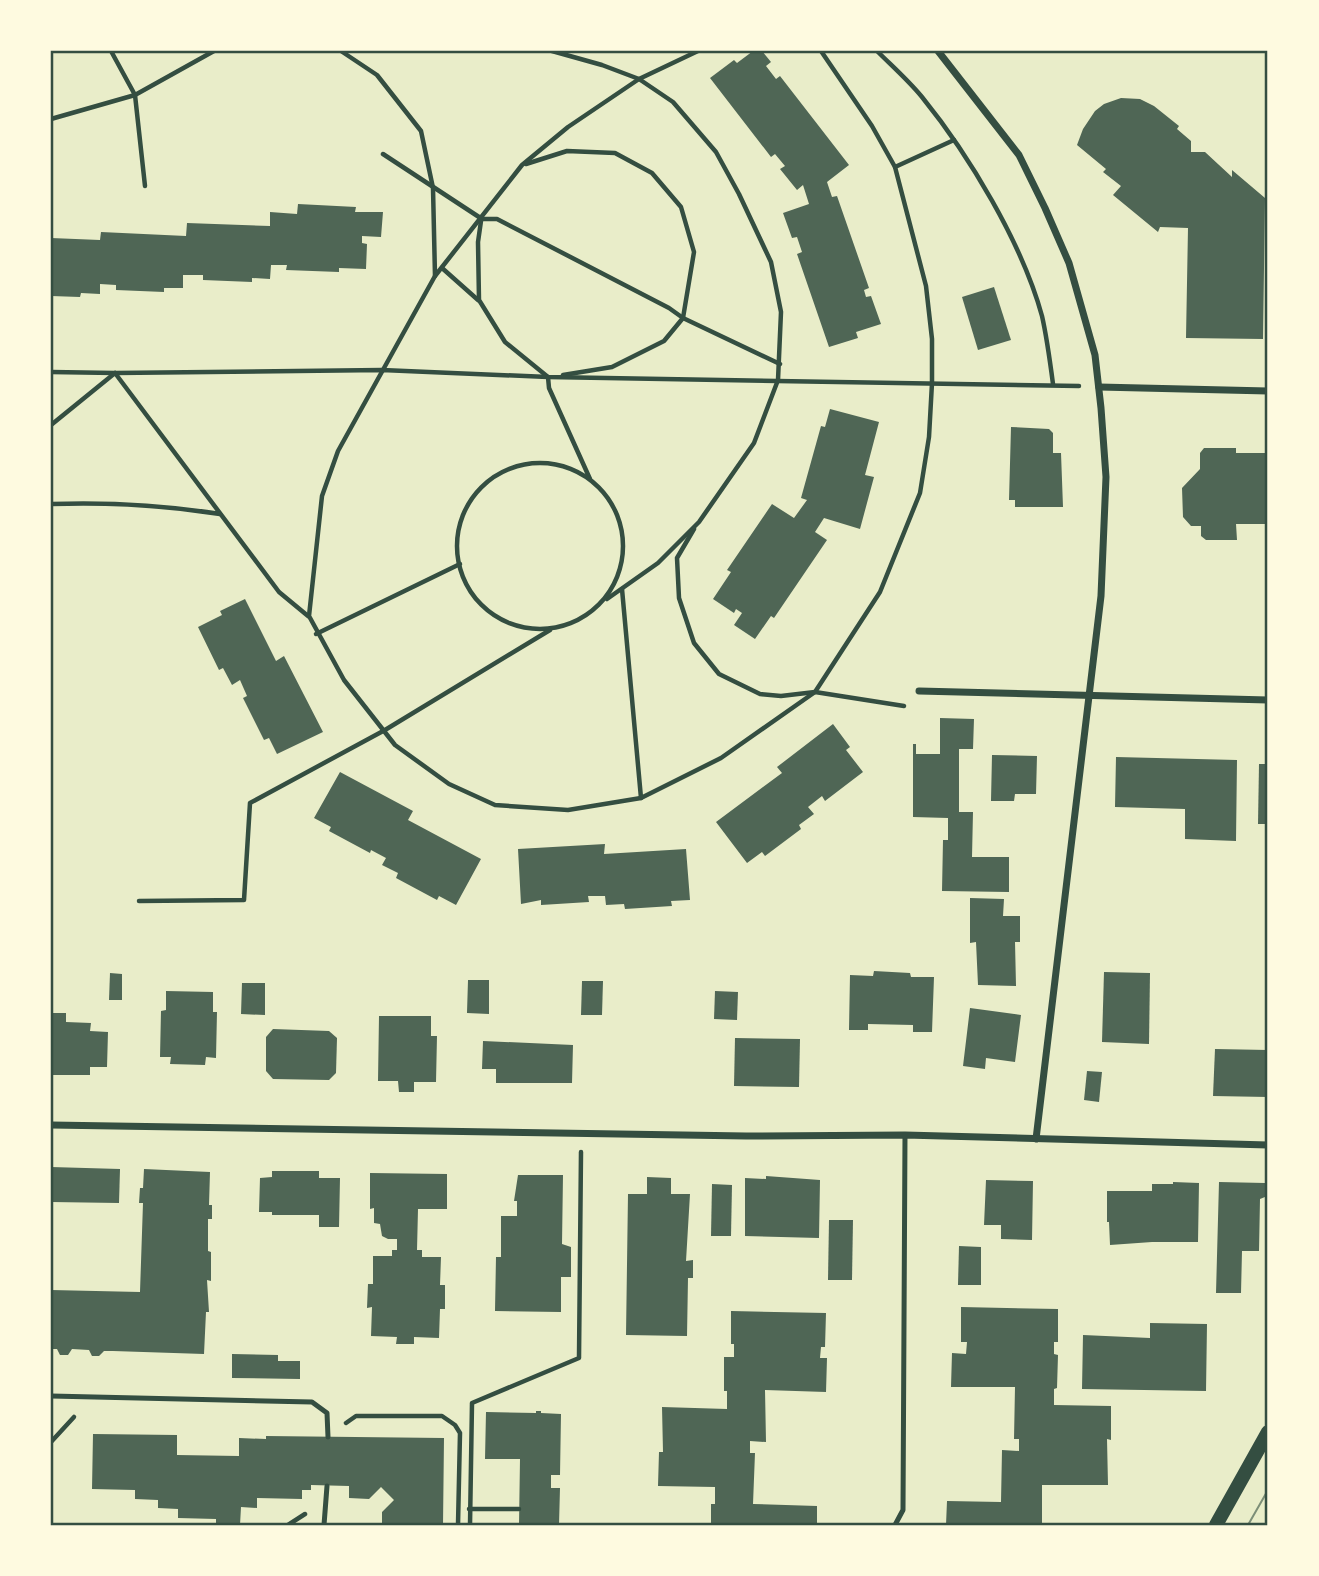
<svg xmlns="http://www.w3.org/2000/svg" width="1319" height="1576" viewBox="0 0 1319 1576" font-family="Commissioner,sans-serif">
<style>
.building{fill:#4f6655}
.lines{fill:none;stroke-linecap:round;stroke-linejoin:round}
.path{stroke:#344e41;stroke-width:4.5}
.service{stroke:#344e41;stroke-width:5}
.minor{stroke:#344e41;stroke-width:7}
.secondary{stroke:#344e41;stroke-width:14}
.tram{stroke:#7c8e77;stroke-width:2}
.neatline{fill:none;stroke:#344e41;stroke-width:2.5}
</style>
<rect width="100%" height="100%" fill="#e9edc9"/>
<!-- building -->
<g class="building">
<path d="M753,51H762L771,62L766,66L776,79L780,76L849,165L827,182L832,197L837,196L869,288L864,290L866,297L871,296L881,324L856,332L858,338L829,347L797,254L802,252L797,237L792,238L783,213L809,204L803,185L797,190L780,169L785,166L775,154L771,157L710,78L734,60L737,63Z"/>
<path d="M1121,98L1140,99L1154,106L1179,126L1177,129L1191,141V152H1205L1232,177V170L1265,198L1263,339L1186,338L1188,228L1160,227L1158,232L1113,195L1121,186L1103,172L1106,169L1077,145L1083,129L1095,111L1104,104Z"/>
<path d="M298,204L356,207L355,212H383L381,237L362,236V243L367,244L366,269L339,268V272L286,270L287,265H271L270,279L252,278V282L203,280V275H183V288H164V292L116,290V285L100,284V294L81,293L80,297L51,296V238L100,240L101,232L186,236L187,223L270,226V212L297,214Z"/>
<path d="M994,287L1011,340L978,350L962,297Z"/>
<path d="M830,409L879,422L865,475L874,477L860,529L824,518L815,532L827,540L774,618L771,616L755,639L734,625L742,613L736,609L734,613L713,599L731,572L727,570L772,504L794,518L807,500L801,498L821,426L825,427Z"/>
<path d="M1011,427L1049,429L1053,433V453H1061L1063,507H1015V500H1009Z"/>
<path d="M1204,448H1236V453H1268V524H1236L1237,540H1206L1201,536V526H1191L1183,517L1182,488L1200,469V453Z"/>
<path d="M245,599L276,661L284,656L323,732L277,754L269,738L264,740L243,698L247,696L240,680L232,685L223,668L219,670L198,627L222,615L220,611Z"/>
<path d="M940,718L974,719L973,749H959V812H973L972,857H1009V892L942,891L943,840H948V818L913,817V744H916V754H940Z"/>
<path d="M833,724L850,747L846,750L863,772L825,801L822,796L808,807L814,814L799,825L801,829L765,856L762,852L747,863L716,822L782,773L777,767Z"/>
<path d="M992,755L1037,756L1036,794H1015L1014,801H991Z"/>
<path d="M1116,757L1237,760L1236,841L1185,839V809L1115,807Z"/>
<path d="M1259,764H1268V824H1258Z"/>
<path d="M340,772L413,811L408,820L481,859L456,905L439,896L437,900L396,878L398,873L382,865L386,858L371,850L370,853L329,831L331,827L314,818Z"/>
<path d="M605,844L604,854L686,849L690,900L671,901L672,906L625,909L624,904L606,905L605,896H588L589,902L541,905V900L521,904L518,849Z"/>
<path d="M970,898L1004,899L1003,916H1020V942H1015L1016,986L978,985L976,942L970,943Z"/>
<path d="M874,971L910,973L911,977H934L932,1032H913V1025L868,1024V1030H849L850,975L873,976Z"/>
<path d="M1104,972L1150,973L1149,1044L1102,1042Z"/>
<path d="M110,973L122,974V1000H109Z"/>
<path d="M468,980H489V1014L467,1013Z"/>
<path d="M582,981H603L602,1015H581Z"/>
<path d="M242,983H265V1015L241,1014Z"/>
<path d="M166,991L213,992V1012H217L216,1058L206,1057L205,1065L170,1064L171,1057H160L161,1011L166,1010Z"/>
<path d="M715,991L738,992L737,1020L714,1019Z"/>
<path d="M970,1008L1021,1015L1015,1062L986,1058L985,1069L963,1066Z"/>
<path d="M52,1013H66V1022L91,1023L90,1031L108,1032L107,1067H90V1075H51Z"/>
<path d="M379,1016H431V1036H437L436,1082H414V1092H399L398,1081H378Z"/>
<path d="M273,1029L329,1031L337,1038L336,1073L329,1080L273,1079L266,1071V1037Z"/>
<path d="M735,1038L800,1039L799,1087L734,1086Z"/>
<path d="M483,1041L573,1045L572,1083H496V1069H482Z"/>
<path d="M1215,1049L1268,1050V1097L1213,1096Z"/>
<path d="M1087,1071L1102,1072L1099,1102L1084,1100Z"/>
<path d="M51,1167L120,1169L119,1203L51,1202Z"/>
<path d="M144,1169L210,1172L209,1205H212V1219H208V1251L211,1252V1281L207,1280L209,1312H206L204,1354L113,1351H104L99,1356H92L89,1350L72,1349L68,1355H60L57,1349H51V1290L140,1292L143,1203H139L140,1188H143Z"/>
<path d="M272,1171H319V1178H340L339,1227H319V1215H272V1212H259L260,1178L272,1177Z"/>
<path d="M370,1173L447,1174V1209H418L417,1250H422V1257H441L440,1285H445V1309H440L439,1338L414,1337V1344H396L397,1337L371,1336L372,1307L367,1308L368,1284H373V1256H392V1250H397V1239H388L382,1236L380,1224L374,1223V1208L370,1209Z"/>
<path d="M518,1175H563L562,1244L571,1247V1277H561V1312L495,1311L496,1257H501V1216H517V1201H514Z"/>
<path d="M766,1176L820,1180L819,1238L745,1236V1178L766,1179Z"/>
<path d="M647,1177L671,1178V1194H690L686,1261L693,1260V1278H688L687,1336L626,1335L628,1194H647Z"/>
<path d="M986,1180L1033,1181L1032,1240L1001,1239V1225H984Z"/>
<path d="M1173,1182L1199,1183L1198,1242H1152L1110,1245L1109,1222H1107V1191H1152V1184H1173Z"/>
<path d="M1219,1182L1265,1183V1197L1260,1199L1259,1251H1242L1241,1293H1216Z"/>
<path d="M712,1184L732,1185L731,1236H711Z"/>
<path d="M829,1220H853L852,1280H828Z"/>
<path d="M959,1246L981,1247V1285H958Z"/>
<path d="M961,1307L1058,1309V1342H1054V1354L1058,1355L1057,1388L1054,1389V1405L1111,1406V1440L1107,1439L1108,1485H1042V1525H946L947,1501L1001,1502L1002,1450L1019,1451V1439H1014L1015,1387H951L952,1353L966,1354L967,1342H961Z"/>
<path d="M731,1311L826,1313L825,1347H821L820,1358H827L826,1392L765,1390L766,1442L750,1441V1453H755L753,1504L817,1506V1525H711V1504H715V1487L658,1486L659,1452H663L662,1407L727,1409V1391H724V1357H734V1344H731Z"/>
<path d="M1150,1323L1207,1324L1206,1391L1082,1389L1083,1335L1150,1338Z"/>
<path d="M232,1354L278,1355V1361H300V1379L232,1378Z"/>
<path d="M536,1411H541V1413L561,1414L560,1475H551V1488H560L559,1525H519L520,1459H485L486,1412L536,1413Z"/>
<path d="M93,1434L177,1435V1455L239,1456V1438L266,1439V1436L444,1438L443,1525H382V1512L394,1500L381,1487L369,1499L349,1498V1486L311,1485V1490H302V1499L257,1498V1508L241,1507L240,1525H216V1519L178,1518V1509L158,1508V1500L135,1499V1490L92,1489Z"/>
</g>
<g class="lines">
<!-- path -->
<g class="path">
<path d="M111,51L135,95L145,186"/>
<path d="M341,51L377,75L421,131L433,188L435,276"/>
<path d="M552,51L602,65L639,79L673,102L716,152L739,194L771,262L781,312L778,380L754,443L699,522L658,563L607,599"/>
<path d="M698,51L639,79L568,127L522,165L435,276L338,451L322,496L309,616L344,680L395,745L449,784L495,805L568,810L641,798L721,758L815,692L880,592L920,493L929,437L932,383V339L926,286L895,167L872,126L821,51"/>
<path d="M877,51C892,66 908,80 922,97C969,155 1022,243 1042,316C1047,338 1050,361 1053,384"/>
<path d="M51,119L135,95L214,51"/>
<path d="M383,154L482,219H497L669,308L683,318L780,364"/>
<path d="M526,164L567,151L615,153L652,173L681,207L694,252L683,318L664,341L612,367L563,375"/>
<path d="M895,167L954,140"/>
<path d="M481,221L478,242L479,300L505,342L548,377"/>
<path d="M442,268L478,300"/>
<path d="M51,372L115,373L382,370L548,377L1079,386"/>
<path d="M548,377L549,388L590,479"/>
<path d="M51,425L115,373L279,592L308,616"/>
<circle cx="540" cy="546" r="83"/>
<path d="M51,504C108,502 163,505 220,514"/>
<path d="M694,529L677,558L679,598L694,643L719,674L760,694L781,696L815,692L904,706"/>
<path d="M622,589L641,798"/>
<path d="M316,634L460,564"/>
<path d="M139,901L244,900L250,803L385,730L550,630"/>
<path d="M346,1423L356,1416H442L455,1425L460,1433L458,1525"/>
<path d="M51,1442L74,1417"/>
<path d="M469,1509H519"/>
<path d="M288,1525L305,1514"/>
<path d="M470,1525L472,1403L579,1358L581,1152"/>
</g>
<!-- service -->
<g class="service">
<path d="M51,1396L312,1402L327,1413L328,1437"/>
<path d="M324,1525L327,1486"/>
<path d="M895,1525L903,1510L905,1135"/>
</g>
<!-- minor -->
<g class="minor">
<path d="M938,51L1019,155L1045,208L1069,263L1095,355L1101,408L1106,477L1101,596L1036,1139"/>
<path d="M1099,387L1268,391"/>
<path d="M919,691L1268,700"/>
<path d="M51,1125L746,1136L905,1135L1268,1145"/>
</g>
<!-- secondary -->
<path class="secondary" d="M1216,1525L1268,1432"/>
<!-- tram -->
<path class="tram" d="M1248,1525L1268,1490"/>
</g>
<!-- border -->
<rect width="1319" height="1576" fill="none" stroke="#fefae0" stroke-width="105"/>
<rect x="52" y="52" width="1214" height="1472" class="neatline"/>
</svg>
